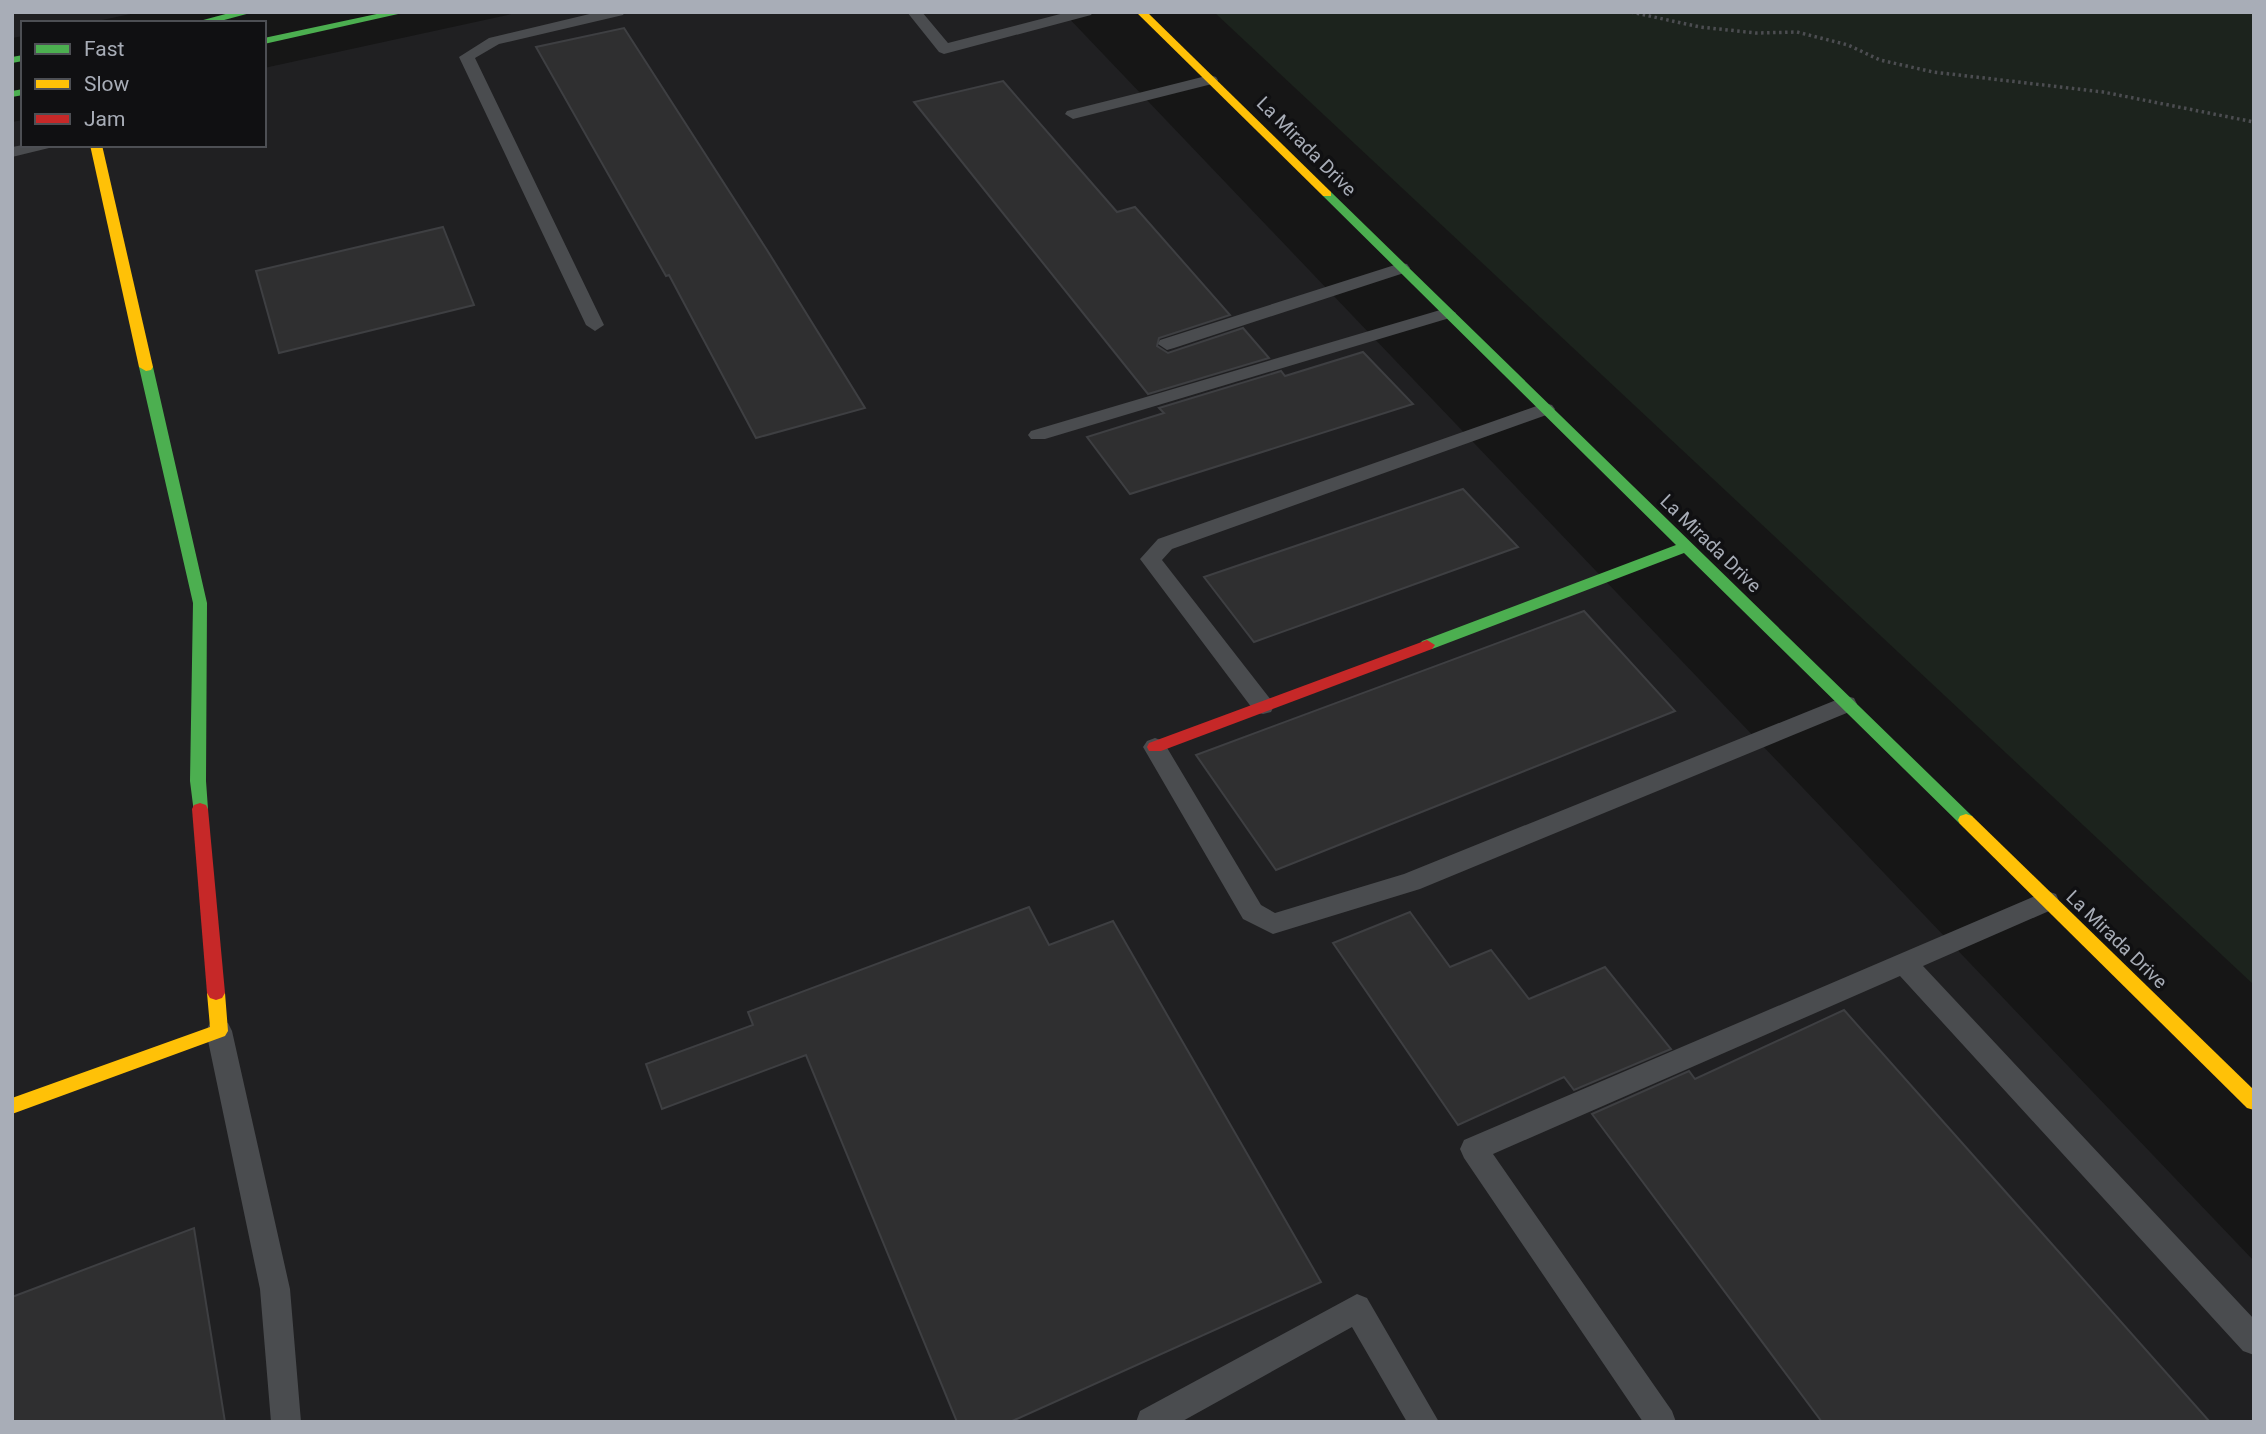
<svg xmlns="http://www.w3.org/2000/svg" width="2266" height="1434" viewBox="0 0 2266 1434" font-family="Roboto,sans-serif">
<style>
.built{fill:#202022}
.green{fill:#1c231d}
.building{fill:#2f2f30;stroke:#3e3f42;stroke-width:2}
.lines{fill:none;stroke-linecap:round;stroke-linejoin:round}
.path{stroke:#4c4d51;stroke-width:3.5;stroke-dasharray:2.5 3.5;stroke-linecap:butt}
.lane{fill:#4a4c4f;fill-rule:evenodd}
.fast{fill:#4caf50;fill-rule:evenodd}
.slow{fill:#ffc107;fill-rule:evenodd}
.jam{fill:#c62828;fill-rule:evenodd}
.labels{text-anchor:middle;stroke-width:7;stroke-linejoin:round;paint-order:stroke}
.street-label{font-size:19px;fill:#a8adb7;stroke:#101012}
</style>
<rect width="100%" height="100%" fill="#161616"/>
<!-- built -->
<g class="built">
<path d="M12,12H140L88,23H23V36L12,38Z"/>
<path d="M521,12H1063L2254,1261V1422H12V122L23,120V145H264V68Z"/>
</g>
<!-- green -->
<path class="green" d="M1214,12H2254V985Z"/>
<!-- building -->
<g class="building">
<path d="M624,28L767,250L865,408L756,438L669,275L666,276L536,47Z"/>
<path d="M1003,81L1117,212L1135,207L1230,315L1159,338L1157,346L1168,353L1243,328L1269,358L1148,394L914,102Z"/>
<path d="M443,227L474,305L279,353L256,271Z"/>
<path d="M1363,352L1413,404L1130,494L1087,437L1164,413L1159,408L1281,371L1285,376Z"/>
<path d="M1463,489L1518,547L1254,642L1204,577Z"/>
<path d="M1584,611L1675,711L1276,870L1196,755Z"/>
<path d="M1029,907L1049,945L1113,921L1321,1282L1010,1422H957L806,1055L662,1109L646,1064L753,1025L748,1012Z"/>
<path d="M1410,912L1450,967L1491,950L1529,999L1605,967L1671,1049L1574,1090L1564,1077L1458,1125L1333,943Z"/>
<path d="M1844,1010L2210,1422H1822L1592,1114L1689,1071L1695,1079Z"/>
<path d="M194,1228L225,1422H12V1297Z"/>
</g>
<g class="lines">
<!-- path -->
<path class="path" d="M1631,12L1700,27L1756,33L1797,32L1848,45L1880,60L1933,72L2103,92L2254,122"/>
<!-- lane -->
<g class="lane">
<path d="M598,12H625L623,15L499,44L475,58L604,325L595,331L586,325L459,57L489,38Z"/>
<path d="M907,12H922L948,43L1068,12H1093L1091,15L944,54L939,52Z"/>
<path d="M1210,75L1216,77L1218,80L1216,83L1073,119L1065,114L1067,111Z"/>
<path d="M23,145H51L49,148L12,157V147Z"/>
<path d="M1401,263L1407,264L1410,268L1407,272L1174,348L1167,350L1158,344L1160,340Z"/>
<path d="M1447,308L1456,313L1453,317L1045,439H1031L1028,435L1031,431Z"/>
<path d="M1545,403L1552,405L1555,409L1552,413L1172,549L1162,560L1271,700L1274,706L1271,712L1263,714L1255,712L1140,559L1158,539Z"/>
<path d="M1846,696L1854,698L1857,704L1854,710L1420,889L1273,934L1243,919L1143,747L1147,741L1155,738L1163,741L1261,905L1275,913L1404,874Z"/>
<path d="M2047,891L2056,894L2059,901L2056,908L1923,966L2254,1319V1355L2243,1351L1900,976L1493,1154L1672,1411L1676,1422H1643L1464,1158L1460,1149L1464,1140Z"/>
<path d="M219,1020L228,1023L232,1031L290,1289L301,1422H271L260,1289L206,1031L210,1023Z"/>
<path d="M1357,1294L1367,1298L1439,1422H1407L1352,1327L1181,1422H1136L1140,1411Z"/>
</g>
<!-- fast -->
<g class="fast">
<path d="M233,12H254L213,23H192Z"/>
<path d="M386,12H407L264,44V38Z"/>
<path d="M23,55V61L12,63V57Z"/>
<path d="M23,89V95L12,97V91Z"/>
<path d="M1327,190L1331,192L1972,816L1974,820L1972,824H1960L1684,553L1432,649H1422L1419,645L1422,641L1676,545L1323,196V192Z"/>
<path d="M146,363L153,367L207,603L206,781L208,809L206,813H194L190,781L193,603L139,367Z"/>
</g>
<!-- slow -->
<g class="slow">
<path d="M1136,12H1147L1331,192V196H1323Z"/>
<path d="M90,145H102L153,367L151,370L146,371L139,367Z"/>
<path d="M1966,814L1972,816L2254,1090V1110L2247,1108L1960,824L1958,820L1960,816Z"/>
<path d="M216,986L222,988L225,993L228,1031L225,1036L12,1114V1098L210,1027L207,993L210,988Z"/>
</g>
<!-- jam -->
<g class="jam">
<path d="M1427,640L1435,645L1432,649L1161,751H1149L1147,747L1149,743Z"/>
<path d="M200,803L206,805L208,809L225,993L222,998L216,1000L210,998L207,993L192,809L194,805Z"/>
</g>
</g>
<g class="labels">
<!-- street labels -->
<g class="street-label">
<text transform="translate(1307 146) rotate(45)" y="7">La Mirada Drive</text>
<text transform="translate(1711 543) rotate(44)" y="7">La Mirada Drive</text>
<text transform="translate(2117 939) rotate(44)" y="7">La Mirada Drive</text>
</g>
</g>
<!-- border -->
<rect width="2266" height="1434" fill="none" stroke="#a8adb7" stroke-width="28"/>
<!-- legend -->
<rect x="21" y="21" width="245" height="126" fill="#101012" stroke="#4d4f54" stroke-width="2"/>
<rect x="35" y="44" width="35" height="10" fill="#4caf50" stroke="#4d4f54" stroke-width="2"/>
<text x="84" y="56" font-size="21" fill="#a8adb7">Fast</text>
<rect x="35" y="79" width="35" height="10" fill="#ffc107" stroke="#4d4f54" stroke-width="2"/>
<text x="84" y="91" font-size="21" fill="#a8adb7">Slow</text>
<rect x="35" y="114" width="35" height="10" fill="#c62828" stroke="#4d4f54" stroke-width="2"/>
<text x="84" y="126" font-size="21" fill="#a8adb7">Jam</text>
</svg>
